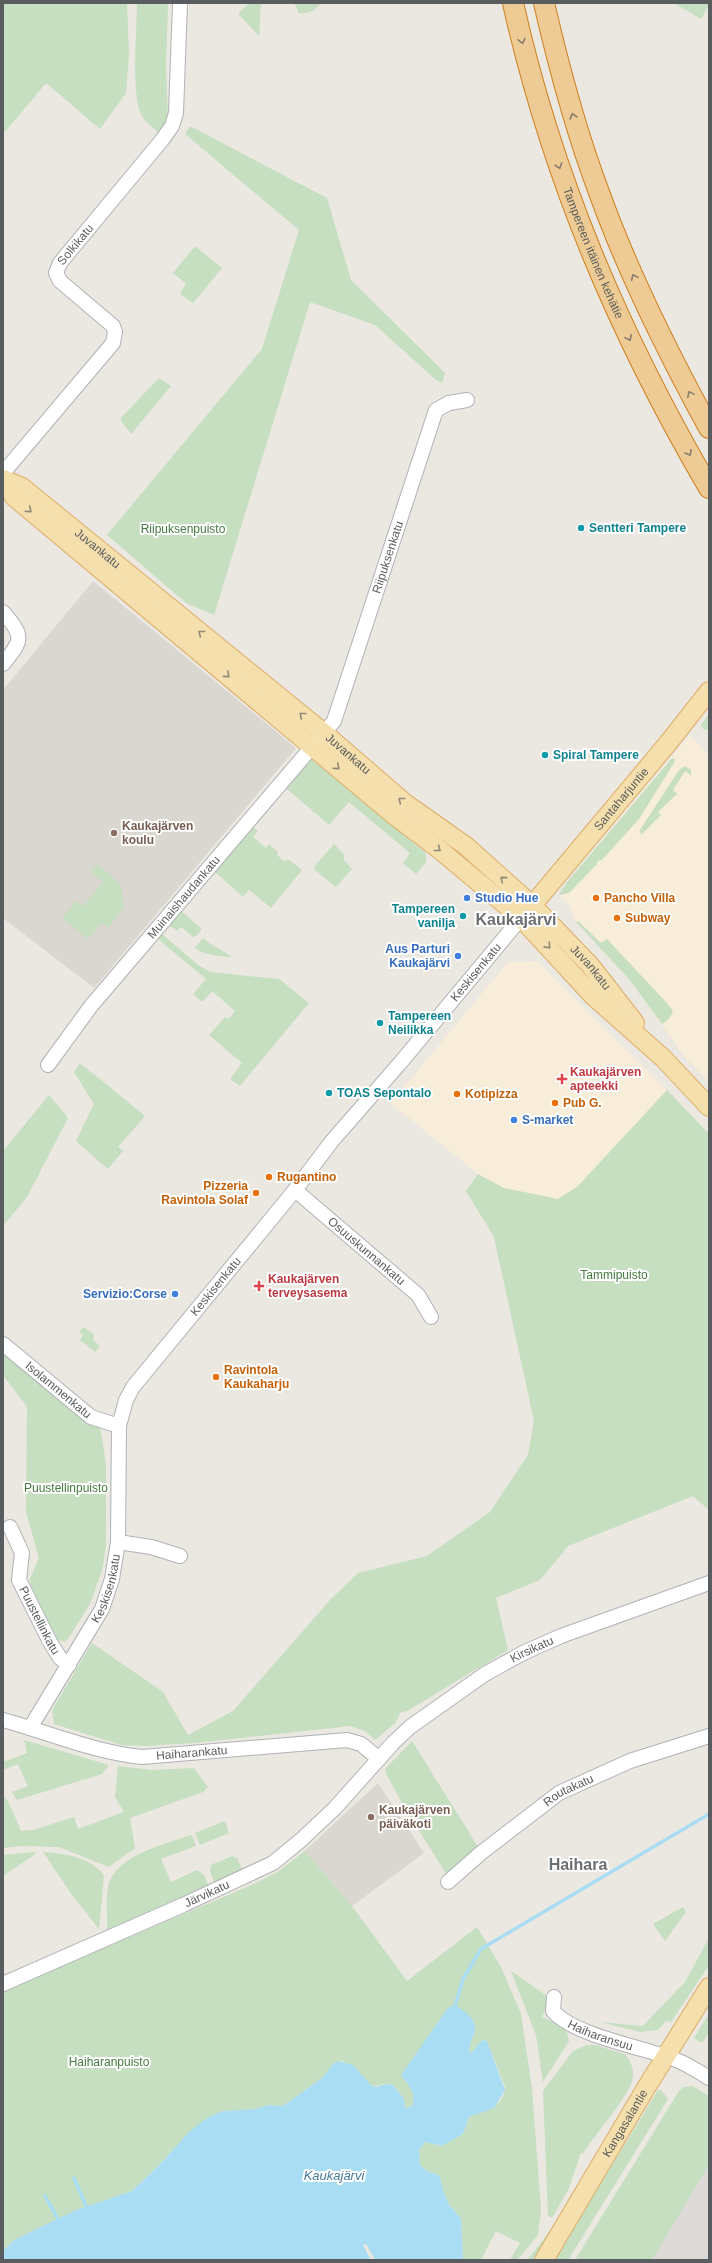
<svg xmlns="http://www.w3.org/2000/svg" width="712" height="2263" viewBox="0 0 712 2263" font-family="Helvetica,sans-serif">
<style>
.commercial{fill:#f8edd8}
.industrial{fill:#dcd9d6}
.education{fill:#dad6d0}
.green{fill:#c5dfc0}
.water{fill:#a9ddf3}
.pier{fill:#ebe7e1}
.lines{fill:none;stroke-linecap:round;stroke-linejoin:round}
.stream{stroke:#a9ddf3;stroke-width:3.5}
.minor-casing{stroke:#afb2b5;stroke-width:16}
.major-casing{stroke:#deac67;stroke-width:20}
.highway-casing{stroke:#cf7f1c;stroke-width:22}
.minor{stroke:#fff;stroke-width:14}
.major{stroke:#f4dfad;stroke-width:18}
.highway{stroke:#eecb94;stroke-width:20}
.oneway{stroke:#867e70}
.oneway2{stroke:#908a7b}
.culture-dot{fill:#0f9aa8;stroke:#fff;stroke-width:1.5}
.education-dot{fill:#8d6e63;stroke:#fff;stroke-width:1.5}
.shop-dot{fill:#3f7fe0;stroke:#fff;stroke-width:1.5}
.food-dot{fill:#e8710a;stroke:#fff;stroke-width:1.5}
.health-dot{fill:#e0444e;stroke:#fff;stroke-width:1.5}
.labels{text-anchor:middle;stroke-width:4;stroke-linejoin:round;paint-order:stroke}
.street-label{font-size:12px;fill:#5a5d60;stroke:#fff}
.culture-label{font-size:12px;font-weight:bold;fill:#0d838f;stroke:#fff;text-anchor:start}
.park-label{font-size:12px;fill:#447b3e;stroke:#fff}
.education-label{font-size:12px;font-weight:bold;fill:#785e54;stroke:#fff;text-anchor:start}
.shop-label{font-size:12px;font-weight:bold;fill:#366cbe;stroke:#fff;text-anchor:start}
.food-label{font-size:12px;font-weight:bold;fill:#c56008;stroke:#fff;text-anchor:start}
.health-label{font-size:12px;font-weight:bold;fill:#be3a42;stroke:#fff;text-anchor:start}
.water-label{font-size:13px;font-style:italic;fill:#477a9a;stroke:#fff}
.district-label{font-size:16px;font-weight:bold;fill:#6b6f72;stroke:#fff}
</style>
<rect width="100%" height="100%" fill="#ebe7e1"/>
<!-- commercial -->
<g class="commercial">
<path d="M690,735L709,755V1082L684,1056L629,979L576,922L568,903L559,894L590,854Z"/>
<path d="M537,961L667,1090L578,1186L558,1200L504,1188L478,1174L391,1103L508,962Z"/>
</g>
<!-- industrial -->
<path class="industrial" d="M709,2149V2260H642Z"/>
<!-- education -->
<g class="education">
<path d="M93,581L296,748L94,988L3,918V690Z"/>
<path d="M378,1783L424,1853L352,1906L305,1851Z"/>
</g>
<!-- green -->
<g class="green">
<path d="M3,3H127L129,53L126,93L100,129L46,83L3,134Z"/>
<path d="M137,3H168L166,67L168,117L167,124L160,133C154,129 144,121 141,114C131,90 137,31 137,3Z"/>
<path d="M249,3H261L259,36L238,14Z"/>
<path d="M294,3H321C314,11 309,14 299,13Z"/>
<path d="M674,3H709V5L701,19Z"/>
<path d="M190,126L327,198L351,280L445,373L442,383L435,379L375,325L310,302L214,615L186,603L107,535L262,349L299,230L185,134Z"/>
<path d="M195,246L222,268L193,303L180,294L186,284L173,273Z"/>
<path d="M159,378L171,386L131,434L120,419Z"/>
<path d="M709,714V730H704L701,725Z"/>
<path d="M672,758L675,759L674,763L639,819L601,861L598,860L597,864L569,893L561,895L559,894L568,881Z"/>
<path d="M311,759L426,853V862L416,874L403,863L410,853L349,802L329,825L288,790L285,786Z"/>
<path d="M685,766L691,770V775L685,771L673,790L677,794L658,812L661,815L641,835L640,830L679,770Z"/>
<path d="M252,826L258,831L253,837L266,848L269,844L278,852L277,855L285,862L288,859L302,870L271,908L249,890L243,897L214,871Z"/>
<path d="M334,844L344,854V860L352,869L336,887L315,870L314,867Z"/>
<path d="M97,864L121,885L124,907L108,928L102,923L88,939L62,918L76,901L83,906L103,882L91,872Z"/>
<path d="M181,911L202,929L196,936L193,937L181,927L177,931L169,925Z"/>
<path d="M578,921L601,943L607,939L666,1002L673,1011L669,1019L662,1024L629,979L576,922Z"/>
<path d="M162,934L198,965L211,972L279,979L309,1003L240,1086L230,1079L242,1063L209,1035L225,1017L228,1019L235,1011L212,991L202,1002L193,994L206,979L158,939Z"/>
<path d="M203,938C212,946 222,950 232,957C218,956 207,956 195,948Z"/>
<path d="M80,1063L145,1116L118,1147L123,1151L108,1169L76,1141L94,1104L74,1072Z"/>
<path d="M667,1090L709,1134V1510L693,1496L568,1546L540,1580L496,1598L508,1650L409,1710L400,1713L396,1722L375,1740L365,1731L351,1726L195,1743L142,1746L122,1745L54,1724L52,1710L92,1643L163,1692L188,1735L233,1711L330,1600L358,1573L427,1556L490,1512L528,1455L534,1421L494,1237L466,1191L478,1174L504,1188L558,1199L578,1186Z"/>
<path d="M49,1095L68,1118L27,1197L3,1226V1151Z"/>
<path d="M83,1327L94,1334L93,1340L100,1346L95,1352L80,1340L83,1335L79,1332Z"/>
<path d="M3,1352L84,1421L100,1426L106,1465V1544L103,1567L90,1604L68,1639L64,1642L56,1639L29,1581L39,1558L26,1512L27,1407L3,1375Z"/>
<path d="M24,1740L109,1765L102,1774L17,1800L12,1792L28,1786L18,1764L3,1770V1762L27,1753Z"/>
<path d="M412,1741L480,1850L453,1875L445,1872L403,1805L386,1773L385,1769Z"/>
<path d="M118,1766L152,1770L194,1768L208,1787L203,1792L130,1818L135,1848L109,1867L59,1847L23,1846L3,1848V1795L9,1803L21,1831L33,1830L74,1817L78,1829L124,1812L115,1797Z"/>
<path d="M225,1821L229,1833L200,1845L195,1833Z"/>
<path d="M192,1835L196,1846L161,1859L171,1882L197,1870L204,1875L208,1885L107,1930C108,1916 105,1897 109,1883C118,1855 167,1843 192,1835Z"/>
<path d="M305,1851L352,1906L407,1981L477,1927L501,1967L521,2014L532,2089L541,2209L538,2235L517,2260H510L520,2243L496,2231L481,2260H463L461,2219L448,2203L443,2190L440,2176L427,2171L420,2165L419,2150L423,2143L429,2142L438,2146L448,2143L463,2134L470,2116C485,2112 505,2106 505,2087L487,2041L482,2040L472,2052H469C469,2034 484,2033 467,2014L426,2043L403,2072L402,2075C408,2084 416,2092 413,2105L408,2108L405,2107C403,2098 398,2084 386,2084C380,2084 377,2087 371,2085L343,2061L334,2063L322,2078L283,2106L271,2105L256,2109L223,2111L189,2132L163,2161L132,2191L76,2210L14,2240L3,2251V1991L254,1884L279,1871Z"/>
<path d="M33,1852L37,1853L3,1876V1855Z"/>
<path d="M43,1852C63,1853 94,1858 104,1876L99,1929L72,1895Z"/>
<path d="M232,1856L237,1858L242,1869L214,1882L210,1871L211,1865Z"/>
<path d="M683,1907L686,1912L665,1941L653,1924Z"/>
<path d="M709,1938V1965L671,2022L666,2021L658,2030L640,2032L600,2022L643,2026L685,1982Z"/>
<path d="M511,1971L550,1998L542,2017L566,2028L569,2041L543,2082L536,2035Z"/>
<path d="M707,2017L709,2018V2032L702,2043L694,2038Z"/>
<path d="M586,2045H596L626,2055C630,2062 634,2068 633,2076C631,2096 594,2134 583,2154L581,2153L568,2190L552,2218L548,2216L543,2091L573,2051Z"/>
<path d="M692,2086L709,2096V2164L652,2260H575L679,2091L684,2087Z"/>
<path d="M658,2090H661L668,2099L568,2260H554Z"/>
<path d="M556,2224L534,2260H527Z"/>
</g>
<!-- water -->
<path class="water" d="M452,2006C457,2005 461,2009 465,2012C485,2029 469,2035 469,2052H472L482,2040L487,2041L505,2090L494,2108L469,2117L463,2134L442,2146L425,2142L419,2150L420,2165L427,2171L440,2176L443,2190L448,2203L461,2219L463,2260H3V2251L14,2240L76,2210L132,2191L163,2161L189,2132L207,2118L223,2111L256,2109L268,2105L283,2106L322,2078L334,2063L339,2061L353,2065L371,2085L376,2087L386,2084L393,2085L404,2099L405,2107L408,2108L413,2105C416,2093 408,2084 401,2075L448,2008Z"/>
<!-- pier -->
<path class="pier" d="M366,2244L375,2260H371L363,2245Z"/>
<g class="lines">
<!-- stream -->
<g class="stream">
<path d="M455,2006L463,1979L481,1949L709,1814"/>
<path d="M74,2178L86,2206"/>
<path d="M45,2196L58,2219"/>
</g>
<defs>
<g id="minor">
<path id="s1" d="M3,473L113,343L115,332L113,326L60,281L56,273L60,263L162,140L172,126L176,113L180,3"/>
<path d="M3,612C24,636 23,640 3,664"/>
<path id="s2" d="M48,1065L91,1006L334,721L436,410L449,403L467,400"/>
<path id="s3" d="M295,1190L418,1295L431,1317"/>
<path id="s4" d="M3,1344L91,1417L119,1426"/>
<path id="s5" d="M10,1527L22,1553L19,1580L50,1642L60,1658L69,1665"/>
<path d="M118,1542L151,1547L180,1556"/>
<path id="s6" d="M3,1720C50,1733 94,1752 142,1757L347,1740L361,1744L379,1759"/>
<path id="s7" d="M30,1728L102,1609L112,1579L118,1542L119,1426L126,1400L133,1387L295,1190L332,1141L401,1062L521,918"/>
<path id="s8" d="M448,1882L481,1853L559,1793L630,1761L709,1736"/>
<path id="s9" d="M3,1984L183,1905L273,1863L301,1840L335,1808L393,1743L410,1727L485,1674L523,1653L561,1636L709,1583"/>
<path id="s10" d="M554,1997L553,2011C573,2035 644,2048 674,2059C687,2064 698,2071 709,2078"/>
</g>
<g id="major">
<path id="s11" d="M3,479L22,487L324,733L405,803L466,846L532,905L590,965L635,1023"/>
<path d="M5,480L14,497L395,816L440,850L521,918L593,996L663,1058L709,1107"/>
<path id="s12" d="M525,914L669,742L709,691"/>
<path id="s13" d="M544,2260L646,2088L709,1987"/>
</g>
<g id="highway">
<path id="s14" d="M513,3C552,177 619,334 709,488"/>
<path d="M544,3C559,68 576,132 600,195C629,275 668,353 709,428"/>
</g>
</defs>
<!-- minor casing -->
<use href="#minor" class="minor-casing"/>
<!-- major casing -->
<use href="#major" class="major-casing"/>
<!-- highway casing -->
<use href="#highway" class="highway-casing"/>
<!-- minor -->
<use href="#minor" class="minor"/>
<!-- major -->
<use href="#major" class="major"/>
<!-- highway -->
<use href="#highway" class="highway"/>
</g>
<!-- one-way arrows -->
<defs><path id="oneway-chevron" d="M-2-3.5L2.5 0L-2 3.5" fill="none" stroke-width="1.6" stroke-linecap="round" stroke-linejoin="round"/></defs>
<g class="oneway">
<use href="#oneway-chevron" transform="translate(522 41) rotate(77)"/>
<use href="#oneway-chevron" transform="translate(573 116) rotate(-106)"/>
<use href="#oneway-chevron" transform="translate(559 166) rotate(71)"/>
<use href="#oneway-chevron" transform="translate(634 277) rotate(-114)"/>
<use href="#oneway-chevron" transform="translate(629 338) rotate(65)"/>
<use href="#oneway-chevron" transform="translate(690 394) rotate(-118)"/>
<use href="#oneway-chevron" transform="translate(689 453) rotate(60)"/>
</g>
<g class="oneway2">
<use href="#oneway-chevron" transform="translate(29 510) rotate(40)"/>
<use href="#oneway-chevron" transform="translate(201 633) rotate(-141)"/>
<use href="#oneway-chevron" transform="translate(227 675) rotate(40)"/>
<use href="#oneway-chevron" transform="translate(302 715) rotate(-141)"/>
<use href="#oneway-chevron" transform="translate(337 767) rotate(40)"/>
<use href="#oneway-chevron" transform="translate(401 800) rotate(-141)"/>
<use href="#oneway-chevron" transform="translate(438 849) rotate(38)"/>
<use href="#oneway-chevron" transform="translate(503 879) rotate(-139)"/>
<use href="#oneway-chevron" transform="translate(548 946) rotate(48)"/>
</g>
<!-- markers -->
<g class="culture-dot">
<circle cx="581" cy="528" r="4"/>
<circle cx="545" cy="755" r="4"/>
<circle cx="463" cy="916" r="4"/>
<circle cx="380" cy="1023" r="4"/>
<circle cx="329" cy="1093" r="4"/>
</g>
<g class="education-dot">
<circle cx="114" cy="833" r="4"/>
<circle cx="371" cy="1817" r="4"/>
</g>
<g class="shop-dot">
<circle cx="467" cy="898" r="4"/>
<circle cx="458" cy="956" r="4"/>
<circle cx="514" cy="1120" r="4"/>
<circle cx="175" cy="1294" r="4"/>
</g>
<g class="food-dot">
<circle cx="596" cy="898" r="4"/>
<circle cx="617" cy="918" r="4"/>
<circle cx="457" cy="1094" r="4"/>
<circle cx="555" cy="1103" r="4"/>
<circle cx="269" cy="1177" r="4"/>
<circle cx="256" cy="1193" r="4"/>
<circle cx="216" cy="1377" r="4"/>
</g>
<g class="health-dot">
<path d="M560 1073h4v4h4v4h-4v4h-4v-4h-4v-4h4z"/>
<path d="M257 1280h4v4h4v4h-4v4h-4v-4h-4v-4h4z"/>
</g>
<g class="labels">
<!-- street labels -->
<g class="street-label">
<text dy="4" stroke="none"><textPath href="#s1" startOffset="301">Solkikatu</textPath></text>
<text dy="4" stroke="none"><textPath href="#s14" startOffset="263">Tampereen itäinen kehätie</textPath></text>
<text dy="4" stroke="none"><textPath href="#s11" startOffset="118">Juvankatu</textPath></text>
<text dy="4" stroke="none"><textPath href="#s2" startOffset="620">Riipuksenkatu</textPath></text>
<text dy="4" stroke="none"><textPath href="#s11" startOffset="442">Juvankatu</textPath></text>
<text dy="4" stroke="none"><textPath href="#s12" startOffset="150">Santaharjuntie</textPath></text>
<text dy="4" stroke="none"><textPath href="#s2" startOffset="216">Muinaishaudankatu</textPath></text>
<text dy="4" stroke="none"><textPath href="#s11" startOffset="766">Juvankatu</textPath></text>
<text dy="4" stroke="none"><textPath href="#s7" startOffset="904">Keskisenkatu</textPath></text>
<text dy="4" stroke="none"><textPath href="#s3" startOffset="94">Osuuskunnankatu</textPath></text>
<text dy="4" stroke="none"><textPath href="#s7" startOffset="496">Keskisenkatu</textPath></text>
<text dy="4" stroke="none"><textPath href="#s4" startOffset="72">Isolammenkatu</textPath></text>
<text dy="4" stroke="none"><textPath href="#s7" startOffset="160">Keskisenkatu</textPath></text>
<text dy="4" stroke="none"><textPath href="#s5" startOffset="101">Puustellinkatu</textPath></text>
<text dy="4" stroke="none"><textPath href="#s9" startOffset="634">Kirsikatu</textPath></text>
<text dy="4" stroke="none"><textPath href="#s6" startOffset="194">Haiharankatu</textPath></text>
<text dy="4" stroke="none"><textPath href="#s8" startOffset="152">Routakatu</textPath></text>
<text dy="4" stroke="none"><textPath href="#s9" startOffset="223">Järvikatu</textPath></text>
<text dy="4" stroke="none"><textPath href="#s10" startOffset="68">Haiharansuu</textPath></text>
<text dy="4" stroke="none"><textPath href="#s13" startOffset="159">Kangasalantie</textPath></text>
</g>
<!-- culture labels -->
<g class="culture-label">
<text x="589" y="532">Sentteri Tampere</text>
<text x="553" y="759">Spiral Tampere</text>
<text x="455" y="913" text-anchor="end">Tampereen<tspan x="455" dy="14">vanilja</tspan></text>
<text x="388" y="1020">Tampereen<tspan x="388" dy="14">Neilikka</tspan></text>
<text x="337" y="1097">TOAS Sepontalo</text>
</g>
<!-- park labels -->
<g class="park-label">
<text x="183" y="533">Riipuksenpuisto</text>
<text x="614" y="1279">Tammipuisto</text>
<text x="66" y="1492">Puustellinpuisto</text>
<text x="109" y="2066">Haiharanpuisto</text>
</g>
<!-- education labels -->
<g class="education-label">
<text x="122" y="830">Kaukajärven<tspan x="122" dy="14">koulu</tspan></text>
<text x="379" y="1814">Kaukajärven<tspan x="379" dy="14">päiväkoti</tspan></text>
</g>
<!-- shop labels -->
<g class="shop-label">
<text x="475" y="902">Studio Hue</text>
<text x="450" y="953" text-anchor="end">Aus Parturi<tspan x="450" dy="14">Kaukajärvi</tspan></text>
<text x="522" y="1124">S-market</text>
<text x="167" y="1298" text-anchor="end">Servizio:Corse</text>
</g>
<!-- food labels -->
<g class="food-label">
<text x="604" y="902">Pancho Villa</text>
<text x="625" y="922">Subway</text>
<text x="465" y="1098">Kotipizza</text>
<text x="563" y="1107">Pub G.</text>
<text x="277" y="1181">Rugantino</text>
<text x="248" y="1190" text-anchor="end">Pizzeria<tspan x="248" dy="14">Ravintola Solaf</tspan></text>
<text x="224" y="1374">Ravintola<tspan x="224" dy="14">Kaukaharju</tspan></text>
</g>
<!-- health labels -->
<g class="health-label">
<text x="570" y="1076">Kaukajärven<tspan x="570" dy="14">apteekki</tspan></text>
<text x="268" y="1283">Kaukajärven<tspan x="268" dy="14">terveysasema</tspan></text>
</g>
<!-- water labels -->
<g class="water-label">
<text x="334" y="2180">Kaukajärvi</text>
</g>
<!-- district labels -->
<g class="district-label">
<text x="516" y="925">Kaukajärvi</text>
<text x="578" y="1870">Haihara</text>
</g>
</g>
<!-- border -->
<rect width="712" height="2263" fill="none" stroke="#5a5d60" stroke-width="8"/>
</svg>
